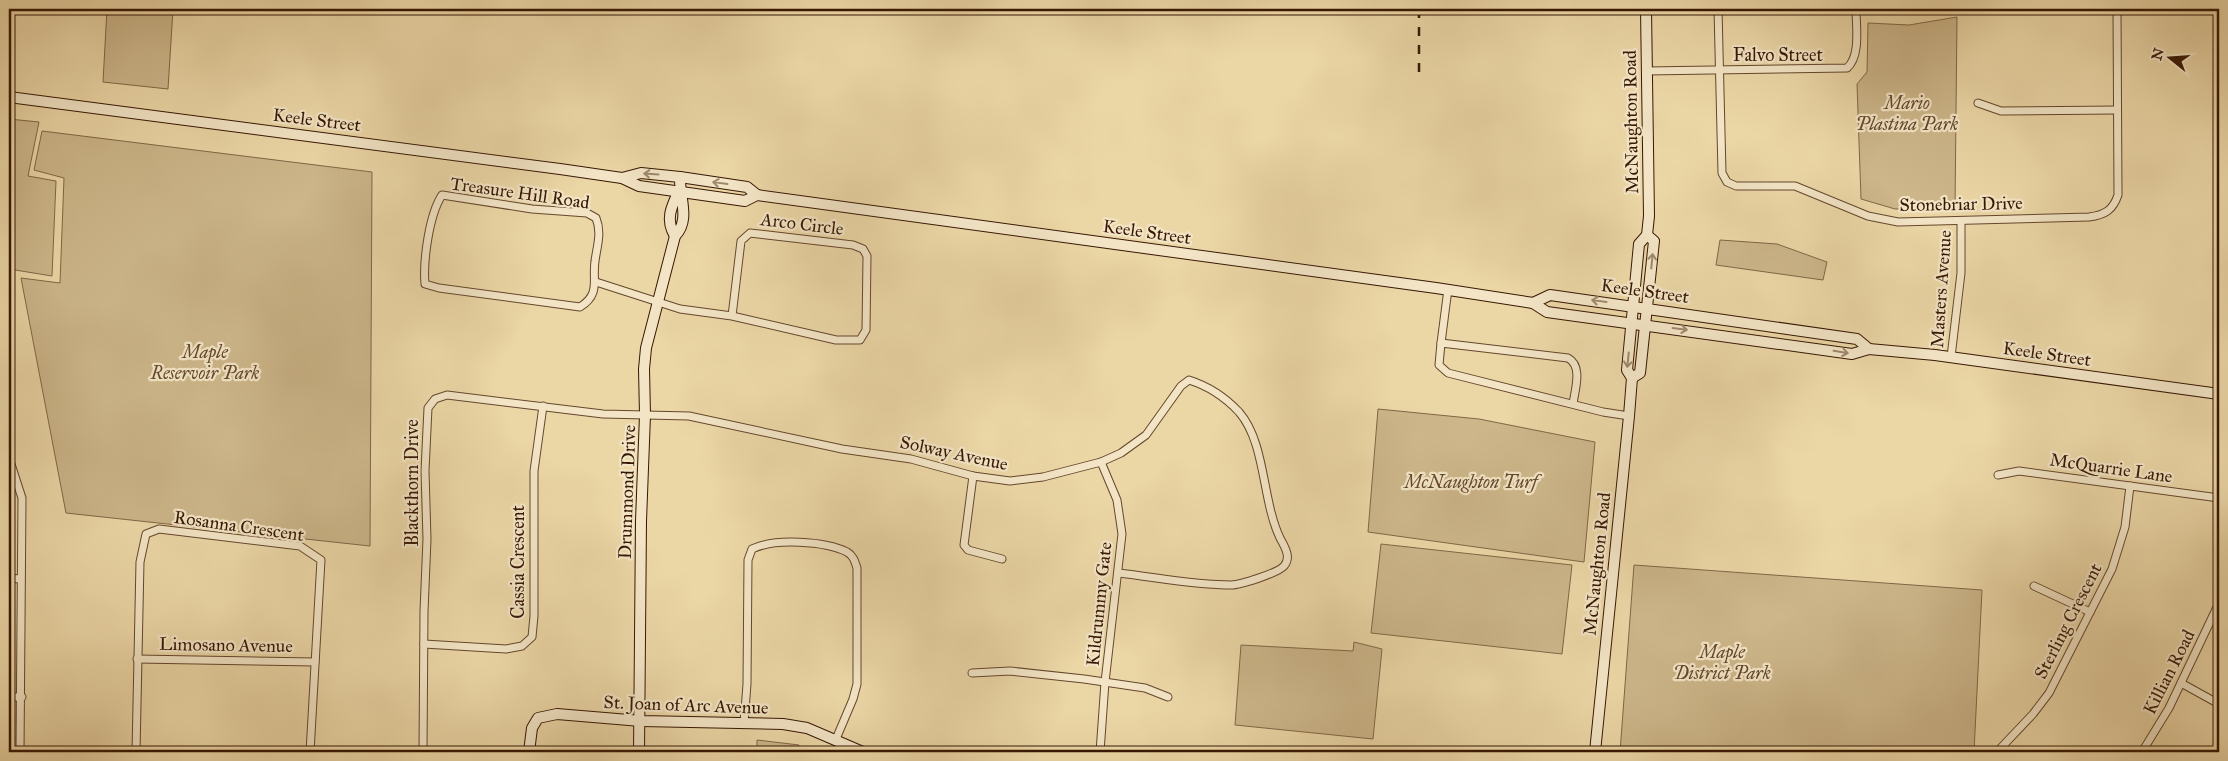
<svg xmlns="http://www.w3.org/2000/svg" width="2228" height="761" viewBox="0 0 2228 761" font-family="'IM FELL Great Primer',serif">
<style>
.green{fill:#ccb68a;stroke:#826646}
.lines{fill:none;stroke-linecap:round;stroke-linejoin:round}
.street-casing{stroke:#64472c;stroke-width:9}
.secondary-casing{stroke:#371703;stroke-width:12}
.street{stroke:#f2e4c5;stroke-width:7}
.secondary{stroke:#f2e4c5;stroke-width:10}
.rail{stroke:#371703;stroke-width:2.5;stroke-dasharray:9 9;stroke-linecap:butt}
.oneway{stroke:#9e886e}
.labels{text-anchor:middle;stroke-width:4.5;stroke-linejoin:round;paint-order:stroke}
.street-label{font-size:18px;fill:#371703;stroke:#f2e4c5}
.park-label{font-size:18px;font-style:italic;fill:#64472c;stroke:#f2e4c5}
</style>
<rect width="100%" height="100%" fill="#ebd6a6"/>
<filter id="stains"><feTurbulence type="fractalNoise" baseFrequency=".004" numOctaves="4"/><feColorMatrix values="0 0 0 0 .2 0 0 0 0 .09 0 0 0 0 .02 0 0 0 .5 -.17"/></filter>
<radialGradient id="worn" r=".72"><stop offset=".6" stop-color="#630" stop-opacity="0"/><stop offset="1" stop-color="#630" stop-opacity=".3"/></radialGradient>
<!-- green -->
<g class="green">
<path d="M107,9H173L168,89L103,82Z"/>
<path d="M1957,17L1955,208L1895,209L1861,199L1857,84L1867,72L1868,23L1909,25Z"/>
<path d="M9,119L39,122L28,176L56,181L52,276L9,269Z"/>
<path d="M42,131L372,172L370,546L66,513L21,278L60,283L64,178L34,170Z"/>
<path d="M1720,240L1777,244L1827,262L1823,280L1716,265Z"/>
<path d="M1378,409L1479,419L1595,442L1584,562L1368,532Z"/>
<path d="M1381,544L1572,565L1562,654L1371,633Z"/>
<path d="M1634,565L1982,590L1974,752H1620Z"/>
<path d="M1354,642L1382,649L1373,739L1235,725L1241,645L1353,651Z"/>
<path d="M757,740L799,745L798,752H757Z"/>
</g>
<g class="lines">
<defs>
<g id="street">
<path d="M1718,9L1722,173L1727,182L1736,186H1795L1868,216L1898,222L2089,217C2105,215 2113,210 2118,195L2117,9"/>
<path d="M1977,9H2036"/>
<path d="M2050,9H2117"/>
<path d="M1646,71L1847,68C1861,56 1856,26 1856,9"/>
<path d="M1978,103L2001,111L2117,110"/>
<path d="M442,195L532,209L587,213L596,218C602,233 597,246 595,261C592,280 601,294 580,307L439,288L425,284C423,261 429,215 442,195Z"/>
<path d="M596,282L680,309L732,316L836,340H860L866,330L867,256L863,249L853,245L750,233L741,241L732,316"/>
<path d="M1441,343L1448,289"/>
<path d="M1951,357L1961,273V222"/>
<path d="M1573,404C1575,389 1583,366 1568,358L1441,343L1439,365L1448,373L1603,412L1629,416"/>
<path d="M9,458L22,498L20,752"/>
<path d="M1998,475L2019,471L2219,498"/>
<path d="M973,476L964,545L968,550L1002,559"/>
<path d="M9,578L20,579"/>
<path d="M2034,586L2090,612"/>
<path d="M424,644L506,649L522,646L532,637L534,616V471L543,406"/>
<path d="M137,659L315,662"/>
<path d="M972,673L1010,671L1084,679L1145,688L1168,697"/>
<path d="M2181,683L2219,704"/>
<path d="M9,697H22"/>
<path d="M744,723L747,684L748,560L752,549C774,538 825,541 847,552C854,556 855,562 857,568V684L853,699L836,739"/>
<path d="M136,752L140,562L146,534L159,529L300,546L321,560L310,752"/>
<path d="M423,752L424,611L427,539L425,471L428,408L435,399L447,395L603,414L689,416L842,449L911,459L973,476L1010,481L1043,477L1101,462L1121,453L1146,435L1181,386L1189,380C1208,386 1225,397 1239,412C1266,443 1262,501 1280,538C1284,546 1292,557 1284,566C1278,573 1240,585 1231,585C1193,585 1155,577 1118,573"/>
<path d="M1100,752L1105,682L1122,534L1117,500L1101,462"/>
<path d="M1997,752L2033,714L2049,693L2112,569L2125,527L2130,486"/>
<path d="M2142,752L2169,708L2219,603"/>
</g>
<g id="secondary">
<path d="M9,97L560,169L622,178L639,186L745,201L757,195L1436,288L1533,303L1547,312L1852,354L1869,349L1935,355L2219,394"/>
<path d="M622,178L641,173L680,177L747,187L757,195"/>
<path d="M675,236C665,220 671,207 679,191"/>
<path d="M1533,303L1550,295L1857,339L1869,349"/>
<path d="M1632,378L1640,373L1654,241L1647,235"/>
<path d="M529,752L532,728L538,718L557,714L641,721L783,724L807,728L863,752"/>
<path d="M639,752L641,521L645,415L644,369L646,348L675,236C691,220 679,197 680,177"/>
<path d="M1595,752L1629,416L1632,378L1627,370L1639,244L1647,235L1649,216L1646,9"/>
</g>
</defs>
<!-- street casing -->
<use href="#street" class="street-casing"/>
<!-- secondary casing -->
<use href="#secondary" class="secondary-casing"/>
<!-- street -->
<use href="#street" class="street"/>
<!-- secondary -->
<use href="#secondary" class="secondary"/>
<!-- rail -->
<path class="rail" d="M1419,9V76"/>
</g>
<!-- one-way arrows -->
<defs><path id="oneway-shaft" d="M-6 0H5M1.5-3L5.5 0L1.5 3" fill="none" stroke-width="1.6" stroke-linecap="round" stroke-linejoin="round" transform="scale(1.25)"/></defs>
<g class="oneway">
<use href="#oneway-shaft" transform="translate(651 174) rotate(-176)"/>
<use href="#oneway-shaft" transform="translate(720 183) rotate(-172)"/>
<use href="#oneway-shaft" transform="translate(1652 261) rotate(-84)"/>
<use href="#oneway-shaft" transform="translate(1599 301) rotate(-172)"/>
<use href="#oneway-shaft" transform="translate(1680 329) rotate(7)"/>
<use href="#oneway-shaft" transform="translate(1841 352) rotate(9)"/>
<use href="#oneway-shaft" transform="translate(1628 360) rotate(96)"/>
</g>
<g class="labels">
<!-- street labels -->
<g class="street-label">
<text x="1778" y="61">Falvo Street</text>
<text transform="translate(317 120) rotate(7)" y="6">Keele Street</text>
<text transform="translate(1631 122) rotate(-91)" y="6">McNaughton Road</text>
<text transform="translate(520 193) rotate(8)" y="6">Treasure Hill Road</text>
<text transform="translate(1961 204) rotate(-1)" y="6">Stonebriar Drive</text>
<text transform="translate(802 224) rotate(7)" y="6">Arco Circle</text>
<text transform="translate(1147 232) rotate(8)" y="6">Keele Street</text>
<text transform="translate(1941 289) rotate(-86)" y="6">Masters Avenue</text>
<text transform="translate(1645 291) rotate(8)" y="6">Keele Street</text>
<text transform="translate(2047 354) rotate(8)" y="6">Keele Street</text>
<text transform="translate(954 453) rotate(12)" y="6">Solway Avenue</text>
<text transform="translate(2111 468) rotate(8)" y="6">McQuarrie Lane</text>
<text transform="translate(412 483) rotate(-90)" y="6">Blackthorn Drive</text>
<text transform="translate(627 492) rotate(-88)" y="6">Drummond Drive</text>
<text transform="translate(239 526) rotate(8)" y="6">Rosanna Crescent</text>
<text transform="translate(518 562) rotate(-90)" y="6">Cassia Crescent</text>
<text transform="translate(1597 564) rotate(-84)" y="6">McNaughton Road</text>
<text transform="translate(1099 604) rotate(-84)" y="6">Kildrummy Gate</text>
<text transform="translate(2068 621) rotate(-63)" y="6">Sterling Crescent</text>
<text transform="translate(226 645) rotate(1)" y="6">Limosano Avenue</text>
<text transform="translate(2169 672) rotate(-63)" y="6">Killian Road</text>
<text transform="translate(686 705) rotate(2)" y="6">St. Joan of Arc Avenue</text>
</g>
<!-- park labels -->
<g class="park-label">
<text x="1907" y="109">Mario<tspan x="1907" dy="21">Plastina Park</tspan></text>
<text x="205" y="358">Maple<tspan x="205" dy="21">Reservoir Park</tspan></text>
<text x="1471" y="488">McNaughton Turf</text>
<text x="1722" y="658">Maple<tspan x="1722" dy="21">District Park</tspan></text>
</g>
</g>
<!-- margin -->
<rect width="2228" height="761" fill="none" stroke="#ebd6a6" stroke-width="30"/>
<rect x="10" y="10" width="2208" height="741" fill="none" stroke="#371703" stroke-width="2.5"/>
<rect x="15" y="15" width="2198" height="731" fill="none" stroke="#371703"/>
<!-- north arrow -->
<g transform="translate(2170 58) rotate(287)" stroke="#f2e4c5" stroke-width="4" paint-order="stroke">
<path d="M0-4L9 19L0 12L-9 19Z" fill="#371703"/>
<text y="-8" font-size="14" font-weight="bold" text-anchor="middle" fill="#371703">N</text>
</g>
<rect width="100%" height="100%" filter="url(#stains)"/>
<rect width="100%" height="100%" fill="url(#worn)"/>
</svg>
